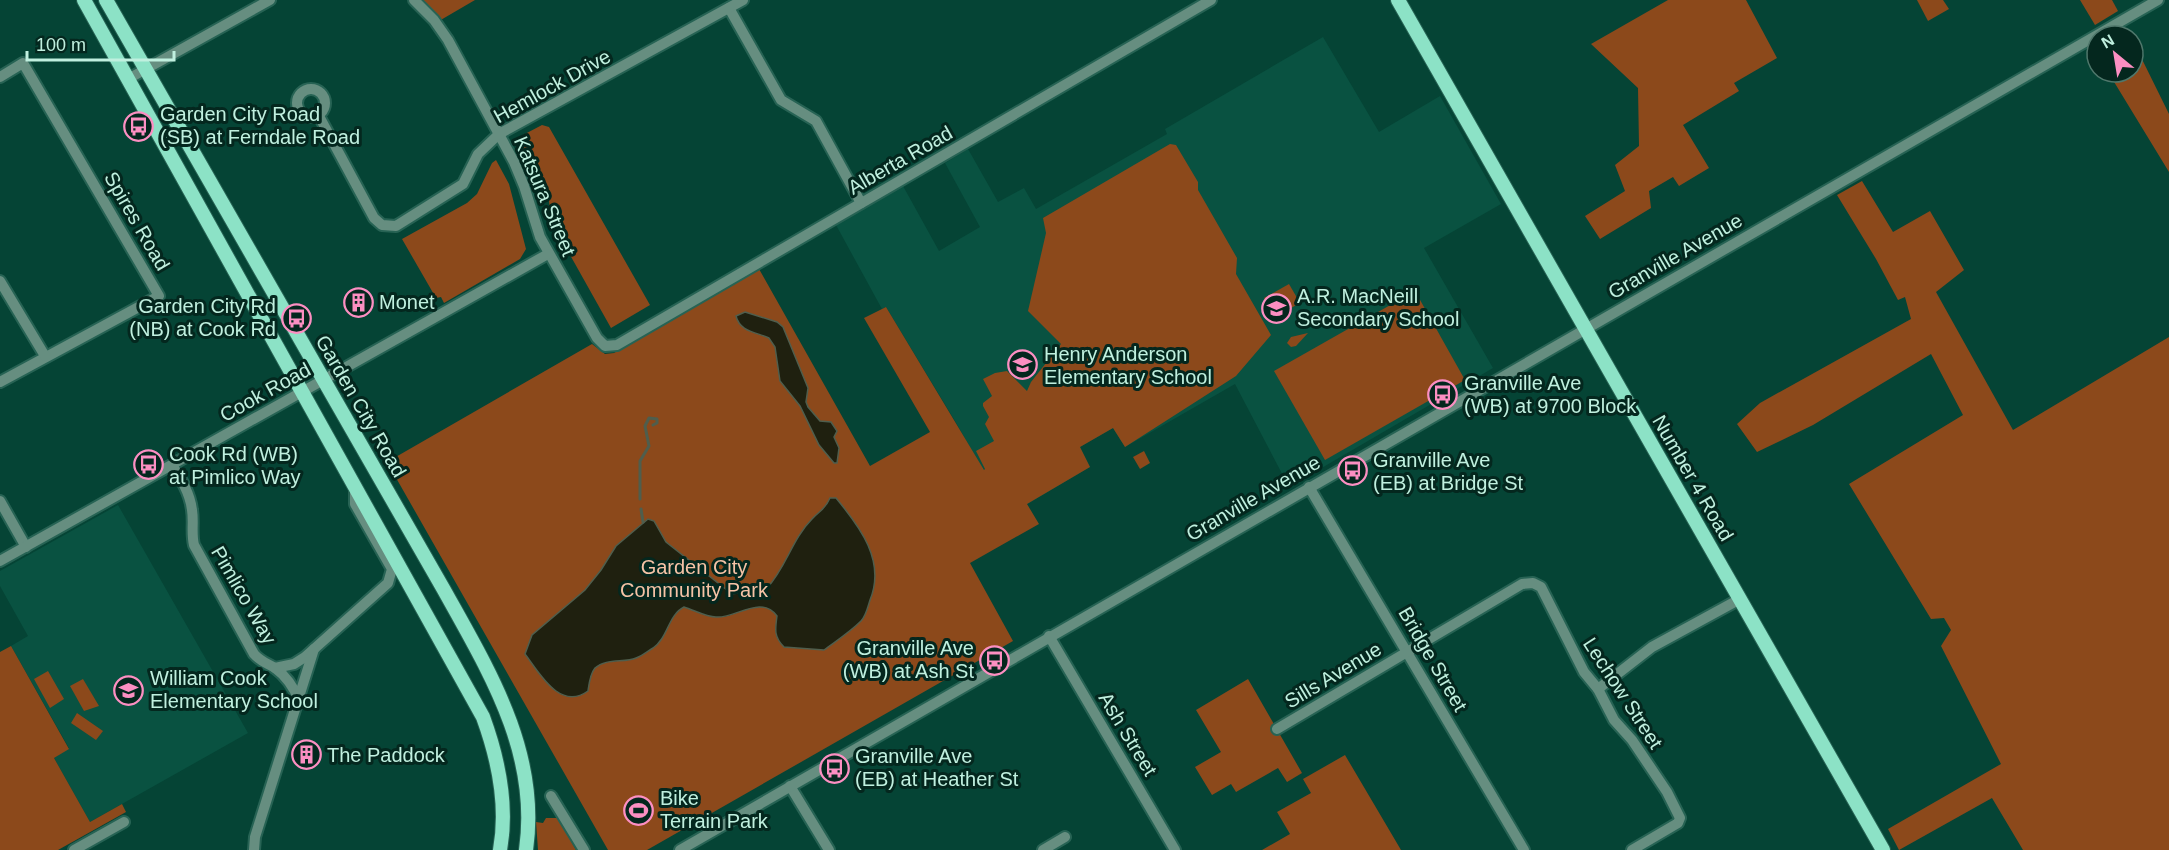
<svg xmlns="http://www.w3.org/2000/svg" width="2169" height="850" viewBox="0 0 2169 850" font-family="Helvetica,sans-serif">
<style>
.built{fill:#095241}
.green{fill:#8c491b}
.water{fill:#1f200f;stroke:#4f5e4d;stroke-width:1.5}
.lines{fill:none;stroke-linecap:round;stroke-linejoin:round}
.stream{stroke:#4f5e4d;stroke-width:3}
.minor-casing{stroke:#276354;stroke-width:14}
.major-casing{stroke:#276354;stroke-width:16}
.minor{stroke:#668e80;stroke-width:10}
.major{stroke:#8ce2c6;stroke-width:14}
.labels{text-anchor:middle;stroke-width:6;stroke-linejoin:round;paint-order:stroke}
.street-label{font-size:20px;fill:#c0f0df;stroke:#04271e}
.poi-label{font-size:20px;fill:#c0f0df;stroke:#04271e;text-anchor:start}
.park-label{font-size:20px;fill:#f6c3a6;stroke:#04271e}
</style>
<rect width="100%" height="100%" fill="#054435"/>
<!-- built -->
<g class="built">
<path d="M1323,37L1379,132L1440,96L1501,204L1424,248L1493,368L1289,487L1235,384L1125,447L1113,428L1080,447L1090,467L1009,515L955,421L886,307L882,309L836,225L903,186L939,251L980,227L945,163L968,149L998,202L1024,188L1036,209L1167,134L1165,129Z"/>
<path d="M118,505L248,733L90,822L54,758L69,748L11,646L28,636L0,586V571Z"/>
</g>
<!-- green -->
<g class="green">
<path d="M422,0H475L439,21Z"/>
<path d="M1668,0H1746L1777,58L1734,83L1739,91L1683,125L1709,168L1679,186L1673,177L1649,191L1651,208L1600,239L1585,216L1625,191L1615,165L1639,146L1638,88L1591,44Z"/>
<path d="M1917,0H1943L1949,9L1928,21Z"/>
<path d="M2080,0H2112L2118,11L2095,25Z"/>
<path d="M2133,41L2169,114V172L2108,72H2133Z"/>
<path d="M542,125L549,127L650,305L611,328L551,221L549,201L524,153L520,141L523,135Z"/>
<path d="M1170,144L1176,145L1198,182V190L1237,258L1236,274L1271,335L1236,376L1125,447L1113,428L1080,447L1090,467L1027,504L1039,524L970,563L1013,641L647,850H608L387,462L592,344L605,354L614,353L759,269L870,466L930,432L864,318L886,307L984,470L985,469L976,451L994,441L985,424L989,417L983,406V403L992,396L983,379L995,373L1007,371L1027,391L1031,382L1061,344L1028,311L1046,233L1043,218Z"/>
<path d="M496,160L509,184L526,249L520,259L444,303L441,297L436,298L402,239L467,203L477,194L492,163Z"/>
<path d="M1862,181L1893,232L1930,211L1964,270L1936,292L2013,430L2169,337V850H2023L1992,798L1899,850L1888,829L2001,764L1941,646L1951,630L1944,618L1931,619L1849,484L1963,415L1931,354L1813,425L1757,452L1737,424L1760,403L1911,319L1905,297L1898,300L1876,259L1837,195Z"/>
<path d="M1289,284L1300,303L1275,317L1264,298Z"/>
<path d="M1415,291L1465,380L1325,460L1274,371Z"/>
<path d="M1308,333L1296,346L1291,347L1287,343L1291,337Z"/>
<path d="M1144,451L1150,463L1140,469L1133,457Z"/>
<path d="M11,646L69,749L54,758L90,822L122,804L126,812L58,850H0V652Z"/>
<path d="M48,671L64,699L50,708L34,679Z"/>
<path d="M83,679L99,706L84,711L70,686Z"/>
<path d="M1248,679L1302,773L1287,782L1278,768L1236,792L1231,784L1212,795L1195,767L1221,752L1196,710Z"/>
<path d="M77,713L103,731L96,740L71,723Z"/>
<path d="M1345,755L1401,850H1262L1290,834L1277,812L1311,793L1303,779Z"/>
<path d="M546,818H558L576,850H538L536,822L543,823Z"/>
</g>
<!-- water -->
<g class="water">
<path d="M745,312L777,322L783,327L808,388L806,402L808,407L820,421L831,422L837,431L834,437L839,448L837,463H834L819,445L800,406L780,381L775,347L769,338C756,332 740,332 736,316Z"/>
<path d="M830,498H836C860,527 886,561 870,600C868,606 866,616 861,621C850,632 836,641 824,650L784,647C774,637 775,630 777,616C761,594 735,619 716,617C706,617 694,610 684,607C668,615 668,638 653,648C648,651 642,656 636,658C624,663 606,658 595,668C590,674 589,684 588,691C560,711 540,674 525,654L532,635L585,590L601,570L616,546L648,519L654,521L666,542L732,594L767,588C786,568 792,539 812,519C820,510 825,510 830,498Z"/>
</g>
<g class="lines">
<!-- stream -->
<g class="stream">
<path d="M640,499V461L649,446L645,426L649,418L657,419V423L653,425"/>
<path d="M641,509L643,522"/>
</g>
<defs>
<g id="minor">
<path d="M414,0L434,20L448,40L514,162L524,186L540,237L597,338L605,346L617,345L1211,0"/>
<path d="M729,8L781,100L816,121L861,203"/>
<path d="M0,77L23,63L159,296L0,382"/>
<path d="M128,79L270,0"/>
<circle cx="311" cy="103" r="14"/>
<path d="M319,116L374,218L382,225L396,226L463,184L478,154L499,134L743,0"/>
<path d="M0,281L45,356"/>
<path d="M172,465C181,479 190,493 192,510C194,522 191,533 194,545L254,654C261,662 267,663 275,668C286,676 294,688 299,700"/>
<path d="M1309,487L1524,850"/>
<path d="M0,501L26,547"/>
<path d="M0,561L548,254"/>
<path d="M1049,636L1175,850"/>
<path d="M275,668L294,664L305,657L388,583L392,569L355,504V489"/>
<path d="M1598,689L1652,647L1740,599"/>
<path d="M1277,729L1522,584L1533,583L1541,587L1584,672L1598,689L1614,720L1632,740L1667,792L1680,818L1678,823L1632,850"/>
<path d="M790,786L829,850"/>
<path d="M551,796L584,850"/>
<path d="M74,850L124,822"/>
<path d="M254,850L255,837L314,649"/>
<path d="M680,850L2158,0"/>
<path d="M1043,850L1065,837"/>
</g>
<g id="major">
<path d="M84,0L483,717C498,758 508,806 500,850"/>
<path d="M106,0L444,590C489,671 540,753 526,850"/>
<path d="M1398,0L1883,850"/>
</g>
</defs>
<!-- minor casing -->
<use href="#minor" class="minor-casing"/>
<!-- major casing -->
<use href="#major" class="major-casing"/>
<!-- minor -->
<use href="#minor" class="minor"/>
<!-- major -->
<use href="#major" class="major"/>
</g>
<!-- icons -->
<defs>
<symbol id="bus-ring" viewBox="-11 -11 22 22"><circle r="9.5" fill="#04271e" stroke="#fc8fc2" stroke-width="1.5"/><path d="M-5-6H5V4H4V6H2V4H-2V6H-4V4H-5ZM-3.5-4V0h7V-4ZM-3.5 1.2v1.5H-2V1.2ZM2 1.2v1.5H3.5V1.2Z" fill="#fc8fc2"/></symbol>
<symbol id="building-ring" viewBox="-11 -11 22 22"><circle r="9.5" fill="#04271e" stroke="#fc8fc2" stroke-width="1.5"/><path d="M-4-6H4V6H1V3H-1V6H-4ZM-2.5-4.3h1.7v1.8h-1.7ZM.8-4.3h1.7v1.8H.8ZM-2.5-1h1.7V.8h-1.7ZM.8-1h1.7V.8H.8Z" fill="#fc8fc2"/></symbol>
<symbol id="school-ring" viewBox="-11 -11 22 22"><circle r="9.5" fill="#04271e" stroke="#fc8fc2" stroke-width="1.5"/><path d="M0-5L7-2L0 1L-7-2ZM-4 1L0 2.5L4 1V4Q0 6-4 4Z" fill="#fc8fc2"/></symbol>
<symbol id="stadium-ring" viewBox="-11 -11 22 22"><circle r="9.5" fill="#04271e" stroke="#fc8fc2" stroke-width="1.5"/><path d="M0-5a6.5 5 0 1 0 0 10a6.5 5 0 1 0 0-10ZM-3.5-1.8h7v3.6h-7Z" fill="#fc8fc2"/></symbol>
</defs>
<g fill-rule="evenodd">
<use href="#bus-ring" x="122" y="110" width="33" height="33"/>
<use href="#building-ring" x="342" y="286" width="33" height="33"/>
<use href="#school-ring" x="1260" y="292" width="33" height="33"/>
<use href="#bus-ring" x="280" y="302" width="33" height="33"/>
<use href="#school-ring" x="1006" y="348" width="33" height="33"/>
<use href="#bus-ring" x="1426" y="378" width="33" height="33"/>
<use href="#bus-ring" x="132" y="448" width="33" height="33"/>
<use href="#bus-ring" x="1336" y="454" width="33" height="33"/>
<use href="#bus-ring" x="978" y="644" width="33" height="33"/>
<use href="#school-ring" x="112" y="674" width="33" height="33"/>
<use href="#building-ring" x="290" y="738" width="33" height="33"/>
<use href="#bus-ring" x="818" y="752" width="33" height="33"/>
<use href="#stadium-ring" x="622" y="794" width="33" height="33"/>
</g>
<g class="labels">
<!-- street labels -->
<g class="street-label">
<text transform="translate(552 86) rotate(-29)" y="7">Hemlock Drive</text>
<text transform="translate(900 160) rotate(-30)" y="7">Alberta Road</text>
<text transform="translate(545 196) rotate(67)" y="7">Katsura Street</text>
<text transform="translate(137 221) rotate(60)" y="7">Spires Road</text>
<text transform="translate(1675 256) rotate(-30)" y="7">Granville Avenue</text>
<text transform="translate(265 392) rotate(-29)" y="7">Cook Road</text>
<text transform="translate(361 406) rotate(60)" y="7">Garden City Road</text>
<text transform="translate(1693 478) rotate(60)" y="7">Number 4 Road</text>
<text transform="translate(1253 498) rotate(-30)" y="7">Granville Avenue</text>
<text transform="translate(244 595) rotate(60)" y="7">Pimlico Way</text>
<text transform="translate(1433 659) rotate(60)" y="7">Bridge Street</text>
<text transform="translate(1333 675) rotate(-31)" y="7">Sills Avenue</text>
<text transform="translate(1623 693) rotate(57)" y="7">Lechow Street</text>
<text transform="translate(1128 734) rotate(59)" y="7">Ash Street</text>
</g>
<!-- poi labels -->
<g class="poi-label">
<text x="160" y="121">Garden City Road<tspan x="160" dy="23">(SB) at Ferndale Road</tspan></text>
<text x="1297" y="303">A.R. MacNeill<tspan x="1297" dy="23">Secondary School</tspan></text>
<text x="379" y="309">Monet</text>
<text x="276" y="313" text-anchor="end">Garden City Rd<tspan x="276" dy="23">(NB) at Cook Rd</tspan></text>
<text x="1044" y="361">Henry Anderson<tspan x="1044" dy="23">Elementary School</tspan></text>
<text x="1464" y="390">Granville Ave<tspan x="1464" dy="23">(WB) at 9700 Block</tspan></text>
<text x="169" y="461">Cook Rd (WB)<tspan x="169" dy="23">at Pimlico Way</tspan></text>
<text x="1373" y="467">Granville Ave<tspan x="1373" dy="23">(EB) at Bridge St</tspan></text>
<text x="974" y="655" text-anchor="end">Granville Ave<tspan x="974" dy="23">(WB) at Ash St</tspan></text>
<text x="150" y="685">William Cook<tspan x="150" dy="23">Elementary School</tspan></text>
<text x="327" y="762">The Paddock</text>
<text x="855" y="763">Granville Ave<tspan x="855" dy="23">(EB) at Heather St</tspan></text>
<text x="660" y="805">Bike<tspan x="660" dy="23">Terrain Park</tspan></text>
</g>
<!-- park labels -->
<g class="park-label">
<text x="694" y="574">Garden City<tspan x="694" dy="23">Community Park</tspan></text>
</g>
</g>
<!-- north arrow -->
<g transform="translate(2115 54) rotate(330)"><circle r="28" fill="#04271e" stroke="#4f776b" stroke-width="1.5"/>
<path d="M0-4.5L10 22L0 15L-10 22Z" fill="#fc8fc2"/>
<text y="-9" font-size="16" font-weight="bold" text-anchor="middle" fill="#c0f0df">N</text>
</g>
<!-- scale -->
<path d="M27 51v9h147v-9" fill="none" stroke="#c0f0df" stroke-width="3"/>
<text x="36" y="51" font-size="18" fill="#c0f0df" stroke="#04271e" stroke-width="4.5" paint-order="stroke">100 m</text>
</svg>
